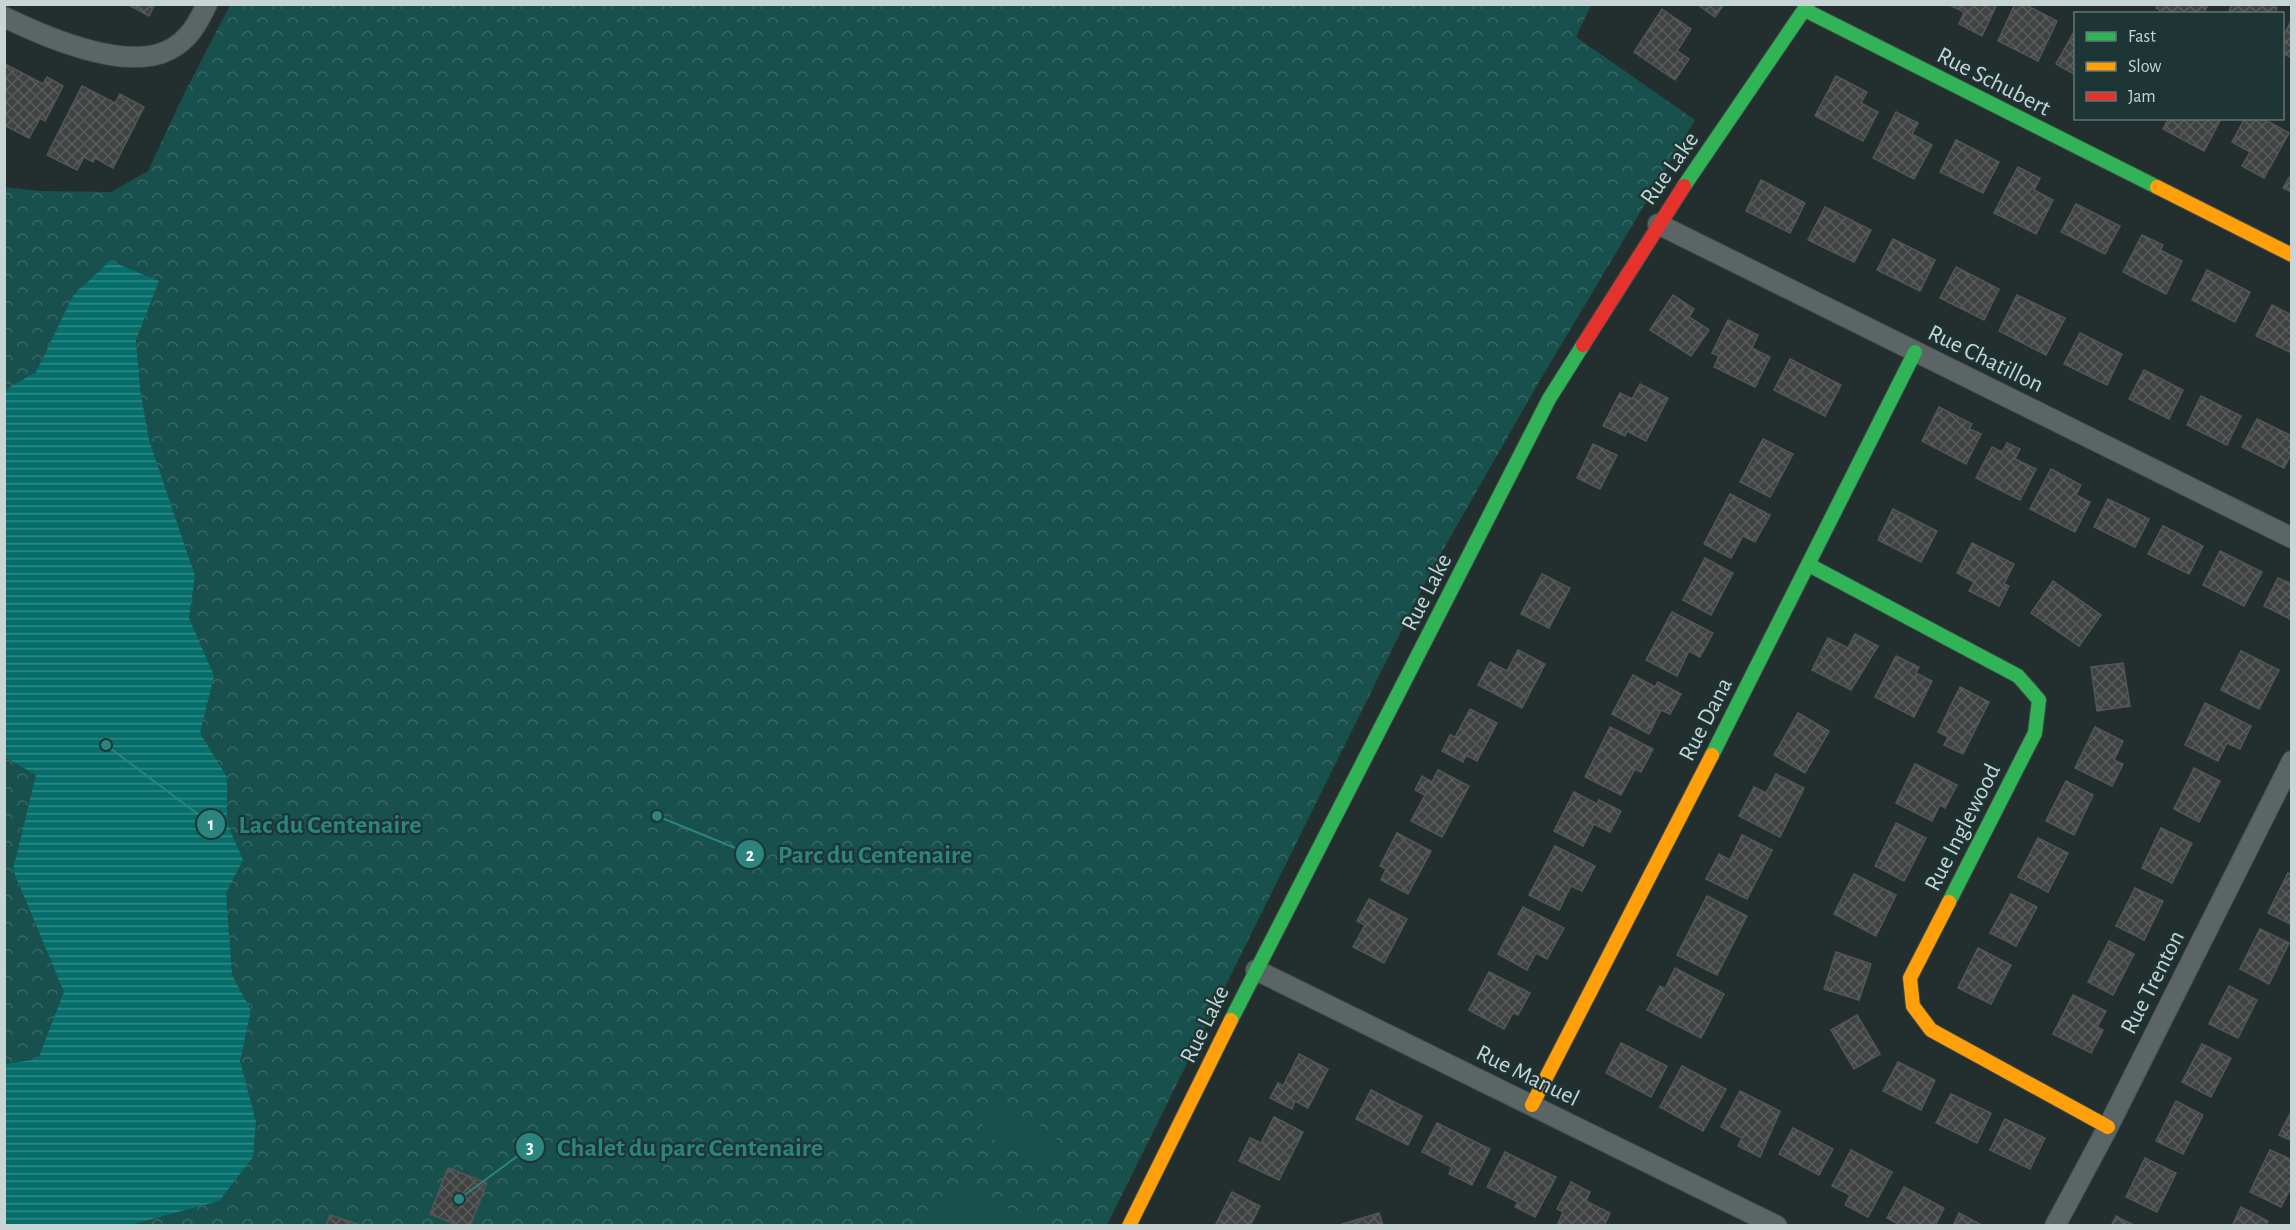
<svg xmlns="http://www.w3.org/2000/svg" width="2296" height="1230" viewBox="0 0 2296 1230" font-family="'Alegreya Sans',sans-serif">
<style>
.park{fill:url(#park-crowns)}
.pitch{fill:#17504d}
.water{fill:url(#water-rules)}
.building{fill:url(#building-cross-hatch);stroke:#545656;stroke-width:1.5}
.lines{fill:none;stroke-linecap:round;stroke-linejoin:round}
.street-casing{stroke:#404c4c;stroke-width:22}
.fast-casing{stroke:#404c4c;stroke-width:16}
.slow-casing{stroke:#404c4c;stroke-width:16}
.jam-casing{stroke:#404c4c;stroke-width:16}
.street{stroke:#5b6565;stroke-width:20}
.fast{stroke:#30b455;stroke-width:14}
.slow{stroke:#ff9f0a;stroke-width:14}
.jam{stroke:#e5322d;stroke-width:14}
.labels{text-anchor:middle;stroke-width:4.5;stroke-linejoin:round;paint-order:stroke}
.street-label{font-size:24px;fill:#c7d5d4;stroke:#1d3534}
.leader{fill:none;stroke:#2b847d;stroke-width:2}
.callout-dot{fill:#2b847d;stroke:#1d3534;stroke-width:2}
.mark-label{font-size:18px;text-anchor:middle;font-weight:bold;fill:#fff}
.callout-label{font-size:26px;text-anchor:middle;font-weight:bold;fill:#2b847d;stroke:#1d3534;stroke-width:4.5;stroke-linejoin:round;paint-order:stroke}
</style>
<defs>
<pattern id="park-crowns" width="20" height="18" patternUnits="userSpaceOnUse" patternTransform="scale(1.5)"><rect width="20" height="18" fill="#17504d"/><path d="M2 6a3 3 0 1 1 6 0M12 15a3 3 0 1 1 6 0" fill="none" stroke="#376866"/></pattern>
<pattern id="water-rules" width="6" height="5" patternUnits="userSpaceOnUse" patternTransform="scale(1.5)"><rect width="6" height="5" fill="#056e6b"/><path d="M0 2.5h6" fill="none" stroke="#348886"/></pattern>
<pattern id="building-cross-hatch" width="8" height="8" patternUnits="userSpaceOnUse" patternTransform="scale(1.5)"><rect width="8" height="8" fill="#414242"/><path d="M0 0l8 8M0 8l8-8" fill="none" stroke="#5b5c5c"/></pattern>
</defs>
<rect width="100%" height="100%" fill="#232f2f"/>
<!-- park -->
<path class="park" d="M230,5H1591L1576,37L1695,120L1539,382L1432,569L1107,1225L5,1226V187L40,191L111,192L148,171L183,96Z"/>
<!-- pitch -->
<g class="pitch">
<path d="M995,1103L1058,1136L1043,1165L979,1132Z"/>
<path d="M950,1181L1042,1225H929Z"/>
</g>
<!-- water -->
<path class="water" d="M110,261L159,281L136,340L140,389L149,440L195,576L189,618L214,676L200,733L227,777V823L243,860L226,893L232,975L251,1010L240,1061L256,1122L253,1157L219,1201L130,1225H5V1064L38,1059L64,992L13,870L36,775L5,757V390L36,372L73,296Z"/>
<!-- building -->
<g class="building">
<path d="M127,4H155L149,16Z"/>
<path d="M1697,4H1724L1715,17Z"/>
<path d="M1948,4H1997L1982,36L1959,24L1964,12Z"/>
<path d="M2015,4H2024L2057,21L2038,61L1998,41Z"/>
<path d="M2158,4H2208L2204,14H2167L2156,8Z"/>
<path d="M2232,4H2269L2277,8L2275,14H2228Z"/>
<path d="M1662,9L1691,29L1677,51L1689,59L1675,80L1634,52Z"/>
<path d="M2291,21H2292V58L2282,53V39Z"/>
<path d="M2074,32L2076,33V75L2056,64Z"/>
<path d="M5,64L43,84L47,77L63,86L45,121L40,118L29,138L4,125Z"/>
<path d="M1836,76L1867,92L1861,103L1878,112L1863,141L1815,116Z"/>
<path d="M82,86L115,103L120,94L144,107L113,168L95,158L93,162L84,157L77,170L47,155Z"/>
<path d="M1896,112L1918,123L1912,134L1932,145L1914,179L1873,158Z"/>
<path d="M2169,118H2220L2221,119L2204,151L2163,129Z"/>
<path d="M2245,118H2262L2289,133L2264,178L2242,166L2250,152L2232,142Z"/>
<path d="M1956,140L1999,162L1983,193L1940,172Z"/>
<path d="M2018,167L2040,178L2034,190L2053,200L2036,234L1994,213Z"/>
<path d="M2292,173V192L2283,188Z"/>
<path d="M1761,180L1805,203L1790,233L1746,211Z"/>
<path d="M2076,204L2120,226L2105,254L2061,232Z"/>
<path d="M1825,207L1871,230L1854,262L1808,240Z"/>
<path d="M2142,235L2163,245L2160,250L2182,261L2166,294L2123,272Z"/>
<path d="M1893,239L1935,260L1920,291L1877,270Z"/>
<path d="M1956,267L1999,289L1984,320L1940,298Z"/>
<path d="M2207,270L2250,292L2235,322L2192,300Z"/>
<path d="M1673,295L1694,309L1689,317L1709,330L1691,356L1650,330Z"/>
<path d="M2017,295L2065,318L2046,355L1999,331Z"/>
<path d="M2272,305L2292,315V353L2256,336Z"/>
<path d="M1728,320L1758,335L1752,348L1770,357L1755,387L1714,367L1719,356L1712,353Z"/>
<path d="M2080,333L2122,354L2107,385L2064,364Z"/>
<path d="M1790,359L1841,385L1825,416L1774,390Z"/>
<path d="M2144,370L2183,390L2169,419L2129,399Z"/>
<path d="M1640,384L1668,398L1646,441L1627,431L1625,436L1603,426L1620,393L1632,399Z"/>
<path d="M2201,396L2241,416L2227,445L2187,425Z"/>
<path d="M1939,407L1972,424L1969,429L1981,434L1966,464L1922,441Z"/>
<path d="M2257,419L2292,436V452L2284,468L2242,447Z"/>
<path d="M1763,439L1793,454L1770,497L1740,482Z"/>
<path d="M2007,443L2020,449L2015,459L2036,469L2020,500L1976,478L1992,447L2002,452Z"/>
<path d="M1593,444L1617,455L1600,489L1577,478Z"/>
<path d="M2051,469L2081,485L2076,495L2090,502L2075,532L2030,509Z"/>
<path d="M1730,494L1770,515L1755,542L1743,536L1731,558L1704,544Z"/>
<path d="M2108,499L2149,519L2135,547L2094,527Z"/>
<path d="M1893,509L1937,531L1921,562L1878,540Z"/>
<path d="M2163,526L2203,546L2189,574L2148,554Z"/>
<path d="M1972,543L2014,564L2004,584L2009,586L1999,606L1969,591L1974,582L1957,573Z"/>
<path d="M2220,551L2262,572L2244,606L2203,585Z"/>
<path d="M1705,558L1733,573L1711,615L1683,600Z"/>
<path d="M1542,574L1570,588L1549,628L1521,614Z"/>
<path d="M2278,578L2292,584V620L2264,606Z"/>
<path d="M2053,581L2101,615L2079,646L2031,613Z"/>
<path d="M1672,612L1713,633L1700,657L1689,651L1677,676L1646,660Z"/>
<path d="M1855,634L1878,646L1851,690L1812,670L1828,638L1848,648Z"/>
<path d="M1518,650L1545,664L1522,708L1478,685L1490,662L1507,671Z"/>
<path d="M2241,651L2279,670L2259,709L2221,690Z"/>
<path d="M1896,656L1919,667L1916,673L1932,681L1914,717L1875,697Z"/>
<path d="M2123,663L2130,706L2097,711L2091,667Z"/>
<path d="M1633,675L1655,687L1658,682L1681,694L1670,714L1661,710L1649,734L1612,714Z"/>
<path d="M1960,687L1989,702L1963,754L1944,745L1948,737L1938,732Z"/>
<path d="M2205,703L2251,726L2240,749L2227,743L2218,761L2185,745Z"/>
<path d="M1470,709L1497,723L1477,761L1466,755L1463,762L1442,751L1450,735L1455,737Z"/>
<path d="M1798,713L1829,731L1805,773L1774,755Z"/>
<path d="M1610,727L1653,749L1641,772L1635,769L1621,795L1585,777Z"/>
<path d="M2095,727L2123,741L2114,760L2123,764L2112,786L2075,768Z"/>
<path d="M1915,764L1957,785L1945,808L1940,805L1932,821L1896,803Z"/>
<path d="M2194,768L2220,781L2199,822L2174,809Z"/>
<path d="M1438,770L1469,786L1442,837L1411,821L1425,795L1415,790L1422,776L1432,782Z"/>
<path d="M1776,774L1804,788L1780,837L1739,816L1754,787L1766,793Z"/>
<path d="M2066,781L2093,795L2074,835L2046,821Z"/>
<path d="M1574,792L1597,804L1599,800L1621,811L1610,832L1594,824L1583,846L1554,831Z"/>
<path d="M1896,823L1926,838L1904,881L1875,866Z"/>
<path d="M2161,828L2192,843L2172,883L2142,868Z"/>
<path d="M1397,833L1431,851L1408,894L1381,880L1386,869L1380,866Z"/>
<path d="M1742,835L1772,850L1747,899L1706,879L1719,854L1730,860Z"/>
<path d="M2038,838L2068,853L2048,892L2018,877Z"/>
<path d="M1555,846L1595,866L1582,891L1571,886L1559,910L1529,895Z"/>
<path d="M2288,873L2292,875V925L2268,913Z"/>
<path d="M1854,874L1896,895L1876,936L1834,914Z"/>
<path d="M2135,888L2163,901L2144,940L2116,926Z"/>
<path d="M2011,894L2037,907L2016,946L1990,933Z"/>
<path d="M1707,896L1747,916L1717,975L1677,955Z"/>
<path d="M1369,899L1407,919L1384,963L1353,947L1365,925L1357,921Z"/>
<path d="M1523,907L1564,928L1547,959L1536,953L1527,970L1498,954Z"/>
<path d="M2260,929L2289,943L2269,984L2240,969Z"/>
<path d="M2109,941L2134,954L2113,995L2088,982Z"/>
<path d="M1978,948L2011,965L1991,1004L1958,988Z"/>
<path d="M1836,952L1871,964L1859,1000L1824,989Z"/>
<path d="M1675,968L1724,994L1701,1038L1647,1010L1660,986L1665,989Z"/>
<path d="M1489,972L1530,993L1518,1015L1513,1013L1504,1029L1469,1010Z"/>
<path d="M2229,986L2257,1000L2238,1038L2209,1024Z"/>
<path d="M2073,995L2106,1011L2097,1027L2103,1030L2091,1053L2053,1034Z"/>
<path d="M1857,1015L1880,1054L1854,1069L1831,1030Z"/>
<path d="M1621,1043L1667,1066L1651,1097L1606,1073Z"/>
<path d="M2202,1044L2231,1058L2211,1097L2182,1082Z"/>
<path d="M1299,1054L1328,1069L1308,1108L1295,1101L1292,1109L1270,1098L1278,1083L1283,1086Z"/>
<path d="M1898,1062L1935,1080L1921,1110L1883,1091Z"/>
<path d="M1682,1066L1726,1089L1703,1131L1660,1107Z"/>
<path d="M1371,1090L1422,1116L1408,1145L1356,1119Z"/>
<path d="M1740,1091L1780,1111L1760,1157L1738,1146L1742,1138L1721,1127Z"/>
<path d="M1951,1094L1991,1113L1977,1143L1936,1123Z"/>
<path d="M2176,1101L2203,1115L2183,1154L2156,1141Z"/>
<path d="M2292,1110V1141L2279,1135Z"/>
<path d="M1274,1117L1303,1132L1279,1180L1239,1161L1250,1138L1261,1143Z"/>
<path d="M2005,1119L2045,1138L2030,1169L1990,1150Z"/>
<path d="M1437,1123L1490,1149L1472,1185L1449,1174L1452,1167L1422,1152Z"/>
<path d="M1793,1128L1833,1149L1819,1175L1779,1154Z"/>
<path d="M1851,1150L1892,1172L1868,1217L1845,1205L1850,1195L1832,1186Z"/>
<path d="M2270,1150L2292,1160V1185L2281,1207L2250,1192Z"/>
<path d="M1505,1152L1556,1177L1535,1217L1515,1207L1518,1202L1487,1187Z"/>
<path d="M2145,1158L2176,1173L2157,1212L2126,1197Z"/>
<path d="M448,1168L487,1183L470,1226H460L430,1214Z"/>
<path d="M1571,1182L1590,1192L1586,1201L1610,1213L1604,1226H1557L1563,1212L1557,1209Z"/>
<path d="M1904,1187L1944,1208L1935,1226H1902L1887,1218Z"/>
<path d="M1232,1192L1260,1206L1250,1226H1215Z"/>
<path d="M2241,1207L2268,1221L2266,1226H2232Z"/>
<path d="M1379,1213L1383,1226H1336Z"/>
<path d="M1959,1213L1980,1224L1982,1226H1953Z"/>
<path d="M330,1215L363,1226H326Z"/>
<path d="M2116,1216L2121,1219L2136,1226H2111Z"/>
</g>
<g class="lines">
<defs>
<g id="street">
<path d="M4,17C45,37 126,72 169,50C189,40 198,23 207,4"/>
<path d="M1658,224L2292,538"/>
<path d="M1256,970L1777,1226"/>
<path d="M2055,1226L2108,1127L2292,761"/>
</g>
<g id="fast">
<path d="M1805,10L2157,187"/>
<path d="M1684,186L1808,4"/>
<path d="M1809,565L2018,676L2039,700L2035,733L1949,902"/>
<path d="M1712,755L1915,352"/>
<path d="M1231,1020L1549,399L1583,345"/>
</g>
<g id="slow">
<path d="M2157,187L2292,255"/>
<path d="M1949,902L1910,978L1913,1006L1931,1030L2108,1127"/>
<path d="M1532,1105L1712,755"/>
<path d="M1129,1226L1231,1020"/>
</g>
<path id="jam" d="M1583,345L1684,186"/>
</defs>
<!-- street casing -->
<use href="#street" class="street-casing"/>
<!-- fast casing -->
<use href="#fast" class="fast-casing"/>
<!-- slow casing -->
<use href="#slow" class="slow-casing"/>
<!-- jam casing -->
<use href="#jam" class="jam-casing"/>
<!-- street -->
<use href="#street" class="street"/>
<!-- fast -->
<use href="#fast" class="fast"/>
<!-- slow -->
<use href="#slow" class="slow"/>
<!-- jam -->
<use href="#jam" class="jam"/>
</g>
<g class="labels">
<!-- street labels -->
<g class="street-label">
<text transform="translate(1994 81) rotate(27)" y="8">Rue Schubert</text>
<text transform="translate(1669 168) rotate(-55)" y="8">Rue Lake</text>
<text transform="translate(1986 358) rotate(26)" y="8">Rue Chatillon</text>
<text transform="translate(1426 592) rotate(-63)" y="8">Rue Lake</text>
<text transform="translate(1705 719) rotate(-63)" y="8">Rue Dana</text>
<text transform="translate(1962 827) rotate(-63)" y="8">Rue Inglewood</text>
<text transform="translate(2152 982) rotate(-63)" y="8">Rue Trenton</text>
<text transform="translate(1204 1024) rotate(-64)" y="8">Rue Lake</text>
<text transform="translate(1528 1075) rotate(26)" y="8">Rue Manuel</text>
</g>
</g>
<!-- callouts -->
<path class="leader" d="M106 745L211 824M657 816L750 854M459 1199L530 1147"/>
<g class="callout-dot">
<circle cx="106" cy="745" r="6"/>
<circle cx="657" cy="816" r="6"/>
<circle cx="459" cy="1199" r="6"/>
<circle cx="211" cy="824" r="15"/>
<circle cx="750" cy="854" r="15"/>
<circle cx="530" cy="1147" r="15"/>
</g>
<g class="mark-label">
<text x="211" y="830">1</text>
<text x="750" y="861">2</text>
<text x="530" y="1153">3</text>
</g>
<g class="callout-label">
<text x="330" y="833">Lac du Centenaire</text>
<text x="875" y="863">Parc du Centenaire</text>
<text x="690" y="1156">Chalet du parc Centenaire</text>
</g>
<!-- border -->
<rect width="2296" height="1230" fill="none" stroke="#c7d5d4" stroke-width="12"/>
<!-- legend -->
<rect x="2074" y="12" width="210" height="108" fill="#1d3534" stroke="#617574" stroke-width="1.5"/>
<rect x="2086" y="32" width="30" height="9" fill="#30b455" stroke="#617574" stroke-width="1.5"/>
<text x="2128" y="42" font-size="18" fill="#c7d5d4">Fast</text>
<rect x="2086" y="62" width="30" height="9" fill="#ff9f0a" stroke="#617574" stroke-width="1.5"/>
<text x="2128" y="72" font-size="18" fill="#c7d5d4">Slow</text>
<rect x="2086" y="92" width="30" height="9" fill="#e5322d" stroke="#617574" stroke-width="1.5"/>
<text x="2128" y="102" font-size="18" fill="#c7d5d4">Jam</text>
</svg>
